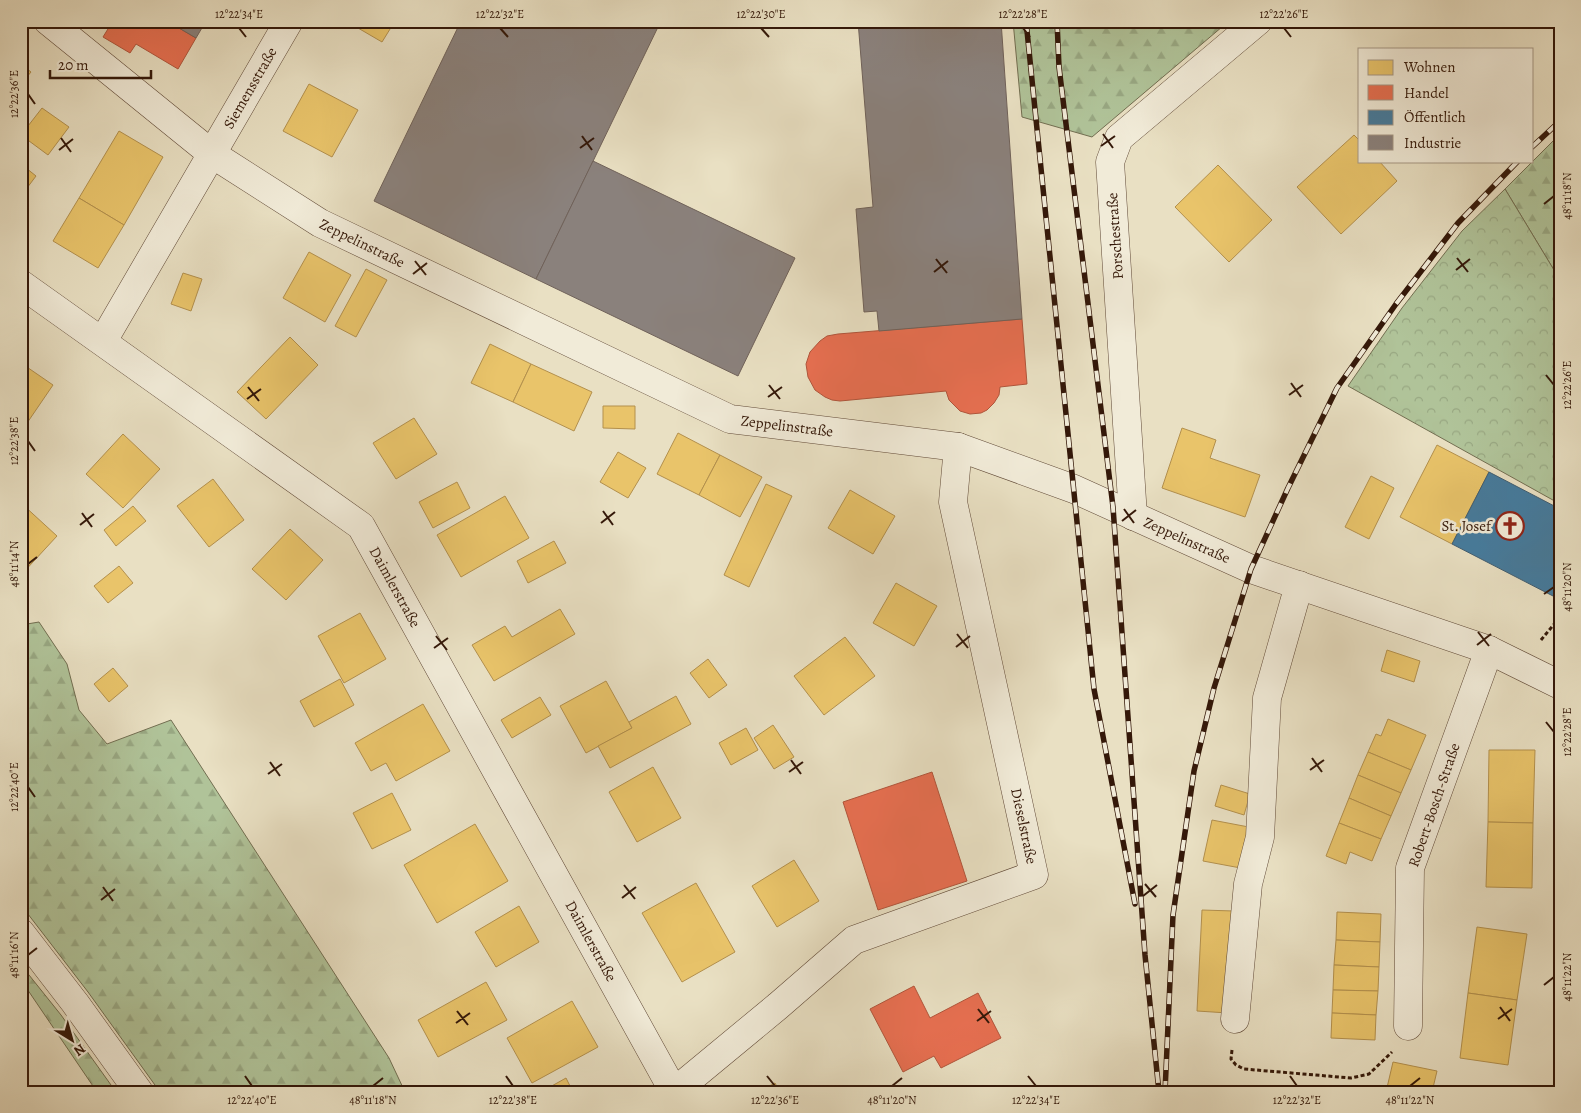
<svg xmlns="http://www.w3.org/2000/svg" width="1581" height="1113" viewBox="0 0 1581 1113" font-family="Alegreya,serif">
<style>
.forest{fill:url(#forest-firs);stroke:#726e51}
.park{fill:url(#park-crowns);stroke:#726e51}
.homes{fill:#e9c46a;stroke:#b3904d}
.shops{fill:#e76f51;stroke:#b1553b}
.public{fill:#457b9d;stroke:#405d71}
.industry{fill:#8a817c;stroke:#70625a}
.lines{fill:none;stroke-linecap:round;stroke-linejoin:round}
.minor-casing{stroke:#614a38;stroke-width:29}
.path{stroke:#341809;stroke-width:3;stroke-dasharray:4 2.5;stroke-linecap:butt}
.minor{stroke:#f1ebd8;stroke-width:28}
.rail-casing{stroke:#341809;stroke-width:5.5}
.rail{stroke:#f1ebd8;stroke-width:4;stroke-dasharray:11;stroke-linecap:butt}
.ticks{fill:none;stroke:#341809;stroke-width:2}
.labels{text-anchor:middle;stroke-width:5;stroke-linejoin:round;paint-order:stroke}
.street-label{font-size:15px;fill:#341809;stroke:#f1ebd8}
.poi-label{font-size:15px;fill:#341809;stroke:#f1ebd8;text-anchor:end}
.neatline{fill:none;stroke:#341809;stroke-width:2}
.ticks-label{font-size:12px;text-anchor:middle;fill:#341809}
</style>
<defs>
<pattern id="forest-firs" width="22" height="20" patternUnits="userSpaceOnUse" patternTransform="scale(1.25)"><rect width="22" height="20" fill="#b0c399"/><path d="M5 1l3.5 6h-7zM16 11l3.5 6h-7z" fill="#98a782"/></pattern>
<pattern id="park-crowns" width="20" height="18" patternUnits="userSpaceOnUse" patternTransform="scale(1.25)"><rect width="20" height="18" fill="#b0c399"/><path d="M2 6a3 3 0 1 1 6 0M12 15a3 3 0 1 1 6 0" fill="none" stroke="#98a782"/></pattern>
</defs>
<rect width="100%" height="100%" fill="#e9e0c3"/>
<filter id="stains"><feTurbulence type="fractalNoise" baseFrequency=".004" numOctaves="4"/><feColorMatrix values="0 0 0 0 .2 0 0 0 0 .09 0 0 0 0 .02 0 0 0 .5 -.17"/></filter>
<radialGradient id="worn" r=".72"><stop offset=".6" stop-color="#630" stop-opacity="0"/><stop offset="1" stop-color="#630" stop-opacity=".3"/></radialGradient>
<!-- forest -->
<g class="forest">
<path d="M1013,21H1229L1092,137L1022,117Z"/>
<path d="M1560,134V280L1505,189Z"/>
<path d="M39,622L67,664L79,710L107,744L171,720L389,1058L405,1092H160L88,992L21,905V625Z"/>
<path d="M21,965L61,1015L116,1092H97L21,980Z"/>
</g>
<!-- park -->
<path class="park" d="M1505,189L1560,280V504L1348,386L1402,308L1462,231Z"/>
<!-- homes -->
<g class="homes">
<path d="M346,21H395L382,42Z"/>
<path d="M21,64L31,72L21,84Z"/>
<path d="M309,84L358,110L332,157L283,131Z"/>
<path d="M42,108L69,127L48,155L21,135Z"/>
<path d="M119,131L163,157L124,225L79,198Z"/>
<path d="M1354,135L1360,141V161H1379L1397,181L1341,234L1297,187Z"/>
<path d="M21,164L36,176L21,196Z"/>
<path d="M1218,165L1272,220L1229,262L1175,207Z"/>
<path d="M79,198L124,225L98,268L53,241Z"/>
<path d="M309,252L351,275L325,322L283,298Z"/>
<path d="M366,269L387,280L356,337L335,326Z"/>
<path d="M183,273L202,279L191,311L171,304Z"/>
<path d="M290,337L318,365L266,419L237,392Z"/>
<path d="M490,344L531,364L513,402L471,383Z"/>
<path d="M21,363L53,385L25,426L21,423Z"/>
<path d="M531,364L592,392L574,431L513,402Z"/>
<path d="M603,406H635V429L603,428Z"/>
<path d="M414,418L437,454L396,479L373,443Z"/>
<path d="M1182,428L1216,440L1210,458L1260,475L1245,517L1162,488Z"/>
<path d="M678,433L720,455L699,495L657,474Z"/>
<path d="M123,434L160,469L123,508L86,474Z"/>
<path d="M1437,445L1489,472L1452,544L1400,517Z"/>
<path d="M618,452L646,468L628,498L600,482Z"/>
<path d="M720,455L762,477L740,517L699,495Z"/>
<path d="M1371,476L1394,488L1369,539L1345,527Z"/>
<path d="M213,479L244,520L209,547L177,506Z"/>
<path d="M457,482L470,508L433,528L419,502Z"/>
<path d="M766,484L792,496L749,587L724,575Z"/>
<path d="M850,490L895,516L873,554L828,528Z"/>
<path d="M505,496L529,538L461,577L437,535Z"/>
<path d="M21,503L57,536L21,575Z"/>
<path d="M133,506L146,521L116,546L104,530Z"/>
<path d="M290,529L323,560L286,600L252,569Z"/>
<path d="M554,541L566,563L528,583L517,561Z"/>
<path d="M119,566L133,583L108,603L94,586Z"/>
<path d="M896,583L937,606L914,646L873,623Z"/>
<path d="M560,609L575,634L494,681L472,645L505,626L512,637Z"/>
<path d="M360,613L386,659L344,683L318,636Z"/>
<path d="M845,637L875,676L824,715L794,676Z"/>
<path d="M1387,650L1420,661L1414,682L1381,671Z"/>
<path d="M708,659L727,685L709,698L690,673Z"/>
<path d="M113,668L128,686L109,702L94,684Z"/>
<path d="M340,679L354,705L314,727L300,701Z"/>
<path d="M606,681L632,728L586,753L560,706Z"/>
<path d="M676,696L691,724L610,768L598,746L632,728L629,722Z"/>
<path d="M540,697L551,715L512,738L501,720Z"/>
<path d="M423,704L450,751L396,781L386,763L371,771L355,743Z"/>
<path d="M1388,719L1426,735L1411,770L1368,752L1376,734L1381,736Z"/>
<path d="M773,725L794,757L774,769L754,738Z"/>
<path d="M746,728L758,750L731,765L719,743Z"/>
<path d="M1489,750H1535L1533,823L1488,822Z"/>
<path d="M1368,752L1411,770L1401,793L1358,775Z"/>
<path d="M653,767L681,818L637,842L609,792Z"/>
<path d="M1358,775L1401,793L1391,816L1349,798Z"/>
<path d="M1221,785L1250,794L1244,815L1215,806Z"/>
<path d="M392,793L411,830L372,849L353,813Z"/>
<path d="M1349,798L1391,816L1381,839L1339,823Z"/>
<path d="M1212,820L1254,828L1246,869L1203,861Z"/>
<path d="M1488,822L1533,823L1532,888L1486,887Z"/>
<path d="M1339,823L1381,839L1372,861L1350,852L1346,864L1326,856Z"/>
<path d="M475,824L508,881L437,923L404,865Z"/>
<path d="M794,860L819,901L777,927L752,886Z"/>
<path d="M696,883L735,952L682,982L642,913Z"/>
<path d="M519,906L539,942L496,967L475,932Z"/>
<path d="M1202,910L1234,911L1228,1013L1197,1011Z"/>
<path d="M1337,912L1381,914L1380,942L1336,940Z"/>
<path d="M1477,927L1527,934L1517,1000L1468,993Z"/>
<path d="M1336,940L1380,942L1379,967L1334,965Z"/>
<path d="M1334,965L1379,967L1378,991L1333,990Z"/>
<path d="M486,982L507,1020L438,1057L418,1020Z"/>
<path d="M1333,990L1378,991L1376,1015L1332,1013Z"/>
<path d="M1468,993L1517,1000L1508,1065L1460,1058Z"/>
<path d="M572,1001L598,1047L532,1083L507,1038Z"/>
<path d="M1332,1013L1376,1015L1375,1040L1331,1038Z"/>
<path d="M1393,1062L1437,1071L1432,1092H1386Z"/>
<path d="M566,1078L573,1092H541Z"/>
<path d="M775,1083L780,1092H758Z"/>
</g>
<!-- shops -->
<g class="shops">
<path d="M106,21H167L196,38L178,69L136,44L130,53L103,37L111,24Z"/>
<path d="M1022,319L1027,384L1000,387L999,395L994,403L987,410L981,413L970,414L960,411L949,400L946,391L840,401L832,400L825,397L815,390L808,377L806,364L810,352L820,341L827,336L838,334Z"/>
<path d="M932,772L967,881L878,910L843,802Z"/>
<path d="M914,986L930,1018L978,993L1001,1038L941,1068L934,1056L903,1072L870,1009Z"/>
</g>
<!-- public -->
<path class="public" d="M1489,472L1560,509V583L1553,596L1452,544Z"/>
<!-- industry -->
<g class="industry">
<path d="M167,21H206L196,38Z"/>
<path d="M461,21H646L658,27L536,279L374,201Z"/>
<path d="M858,21H1001L1022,319L879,331L877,311L864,312L856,209L873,207Z"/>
<path d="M593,161L795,258L738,376L536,279Z"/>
</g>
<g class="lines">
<defs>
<g id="minor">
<path d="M48,21L212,154L320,223L730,419L958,447L1074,489L1251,569L1489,650L1560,685"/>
<path d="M21,284L361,526L674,1092L778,1006L854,940L1034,875L953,502L958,447"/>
<path d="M103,341L289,21"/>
<path d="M1133,516L1110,162L1119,138L1258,21"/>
<path d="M21,933L75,1003L139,1092"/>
<path d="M1235,1019L1248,884L1260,837L1267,698L1299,585"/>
<path d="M1408,1026L1410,868L1489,650"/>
</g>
</defs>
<!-- minor casing -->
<use href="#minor" class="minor-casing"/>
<!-- path -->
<g class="path">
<path d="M1541,640L1560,617"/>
<path d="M1232,1050L1231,1059L1236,1065L1244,1069L1351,1078L1369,1074L1392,1052"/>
</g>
<!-- minor -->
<use href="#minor" class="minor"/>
<defs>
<g id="rail">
<path d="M1026,21L1094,689L1135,904"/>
<path d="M1057,21L1059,67L1113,507L1145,955L1159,1092"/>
<path d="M1532,147L1560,121"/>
<path d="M1165,1092L1173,915L1194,771L1214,688L1251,569L1288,488L1337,388L1396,304L1458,223L1518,161"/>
</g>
</defs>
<!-- rail casing -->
<use href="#rail" class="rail-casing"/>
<!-- rail -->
<use href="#rail" class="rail"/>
</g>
<!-- ticks -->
<path class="ticks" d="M239,28L246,37M500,28L508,37M761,28L769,37M1023,28L1030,37M1284,28L1291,37M28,94L35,104M1103,134L1113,148M582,136L592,150M61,138L71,152M1101,146L1115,136M580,148L594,138M59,150L73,139M1544,204L1554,196M1457,258L1468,272M936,259L947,273M415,261L426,275M1456,270L1470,259M934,272L948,261M413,274L427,263M1546,375L1554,385M1291,383L1301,397M769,385L780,399M248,387L259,401M1289,395L1303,385M768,397L782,387M247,399L261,389M28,441L35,451M1124,509L1134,523M603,511L613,525M82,513L92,527M1122,521L1136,510M601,523L615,512M80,525L94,514M28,564L37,557M1544,594L1554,587M1478,632L1489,646M957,634L968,648M436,636L447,650M1477,645L1491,634M956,647L970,636M434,648L448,638M1546,722L1554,732M1312,758L1322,772M791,760L801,774M270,762L280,776M1310,770L1324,760M789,772L803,762M268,774L282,764M28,787L35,797M1145,884L1156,897M624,885L635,899M103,887L113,901M1143,896L1157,885M622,898L636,887M101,900L115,889M28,955L37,948M1544,985L1554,977M1500,1007L1510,1021M978,1009L989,1023M457,1011L468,1025M1498,1019L1512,1009M977,1021L991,1011M456,1023L470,1013M245,1076L252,1086M506,1076L513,1086M767,1076L775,1086M1028,1076L1036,1086M1290,1076L1297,1086M373,1086L383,1078M892,1086L902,1078M1410,1086L1420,1078"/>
<!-- icons -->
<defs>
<symbol id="church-ring" viewBox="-11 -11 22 22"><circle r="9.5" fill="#f1ebd8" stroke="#8f2418" stroke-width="1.5"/><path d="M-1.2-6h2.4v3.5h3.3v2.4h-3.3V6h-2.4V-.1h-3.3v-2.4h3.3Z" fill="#8f2418"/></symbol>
</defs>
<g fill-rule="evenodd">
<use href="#church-ring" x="1494" y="510" width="32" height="32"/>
</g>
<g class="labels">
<!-- street labels -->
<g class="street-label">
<text transform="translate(250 88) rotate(-60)" y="5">Siemensstraße</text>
<text transform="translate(1115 236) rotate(-94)" y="5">Porschestraße</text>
<text transform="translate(362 243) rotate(26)" y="5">Zeppelinstraße</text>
<text transform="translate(787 426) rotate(7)" y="5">Zeppelinstraße</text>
<text transform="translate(1187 540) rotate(24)" y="5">Zeppelinstraße</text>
<text transform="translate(395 587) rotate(61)" y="5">Daimlerstraße</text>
<text transform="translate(1434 805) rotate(-71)" y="5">Robert-Bosch-Straße</text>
<text transform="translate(1024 826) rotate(78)" y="5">Dieselstraße</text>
<text transform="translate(591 941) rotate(61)" y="5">Daimlerstraße</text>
</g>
<!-- poi labels -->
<g class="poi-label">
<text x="1491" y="531">St. Josef</text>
</g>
</g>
<!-- margin -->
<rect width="1581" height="1113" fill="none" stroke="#e9e0c3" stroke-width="55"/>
<!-- legend -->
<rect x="1358" y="48" width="175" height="115" fill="#f1ebd8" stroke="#a59785"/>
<rect x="1368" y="60" width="25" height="15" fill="#e9c46a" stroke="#a59785"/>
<text x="1404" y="72" font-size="15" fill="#341809">Wohnen</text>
<rect x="1368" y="85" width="25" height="15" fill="#e76f51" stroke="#a59785"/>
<text x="1404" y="98" font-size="15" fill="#341809">Handel</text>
<rect x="1368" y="110" width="25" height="15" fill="#457b9d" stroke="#a59785"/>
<text x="1404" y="122" font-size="15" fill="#341809">Öffentlich</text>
<rect x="1368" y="135" width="25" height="15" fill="#8a817c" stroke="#a59785"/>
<text x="1404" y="148" font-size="15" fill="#341809">Industrie</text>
<!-- north arrow -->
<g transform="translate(72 1040) rotate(143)" stroke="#f1ebd8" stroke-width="4" paint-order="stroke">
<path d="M0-4L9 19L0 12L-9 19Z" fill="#341809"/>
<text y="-8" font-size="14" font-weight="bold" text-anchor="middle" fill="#341809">N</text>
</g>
<!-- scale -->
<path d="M50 70v8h101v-8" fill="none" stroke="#341809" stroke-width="2.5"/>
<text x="58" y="70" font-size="15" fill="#341809" stroke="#f1ebd8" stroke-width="4" paint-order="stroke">20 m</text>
<rect x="28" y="28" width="1526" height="1058" class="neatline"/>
<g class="ticks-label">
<text x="239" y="18">12°22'34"E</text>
<text x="500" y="18">12°22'32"E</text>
<text x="761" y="18">12°22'30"E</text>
<text x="1023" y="18">12°22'28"E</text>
<text x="1284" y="18">12°22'26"E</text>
<text transform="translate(14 94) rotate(-90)" y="4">12°22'36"E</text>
<text transform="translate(1567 196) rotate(-90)" y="4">48°11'18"N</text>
<text transform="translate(1567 385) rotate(-90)" y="4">12°22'26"E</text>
<text transform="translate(14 441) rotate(-90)" y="4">12°22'38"E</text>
<text transform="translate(14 564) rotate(-90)" y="4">48°11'14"N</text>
<text transform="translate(1567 587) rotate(-90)" y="4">48°11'20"N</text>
<text transform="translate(1567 732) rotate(-90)" y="4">12°22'28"E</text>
<text transform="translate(14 787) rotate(-90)" y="4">12°22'40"E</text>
<text transform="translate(14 955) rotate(-90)" y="4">48°11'16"N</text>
<text transform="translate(1567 977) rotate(-90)" y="4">48°11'22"N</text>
<text x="252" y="1104">12°22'40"E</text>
<text x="373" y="1104">48°11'18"N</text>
<text x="513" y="1104">12°22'38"E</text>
<text x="775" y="1104">12°22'36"E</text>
<text x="892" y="1104">48°11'20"N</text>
<text x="1036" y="1104">12°22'34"E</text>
<text x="1297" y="1104">12°22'32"E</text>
<text x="1410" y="1104">48°11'22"N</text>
</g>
<rect width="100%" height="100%" filter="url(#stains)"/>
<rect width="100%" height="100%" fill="url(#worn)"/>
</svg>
